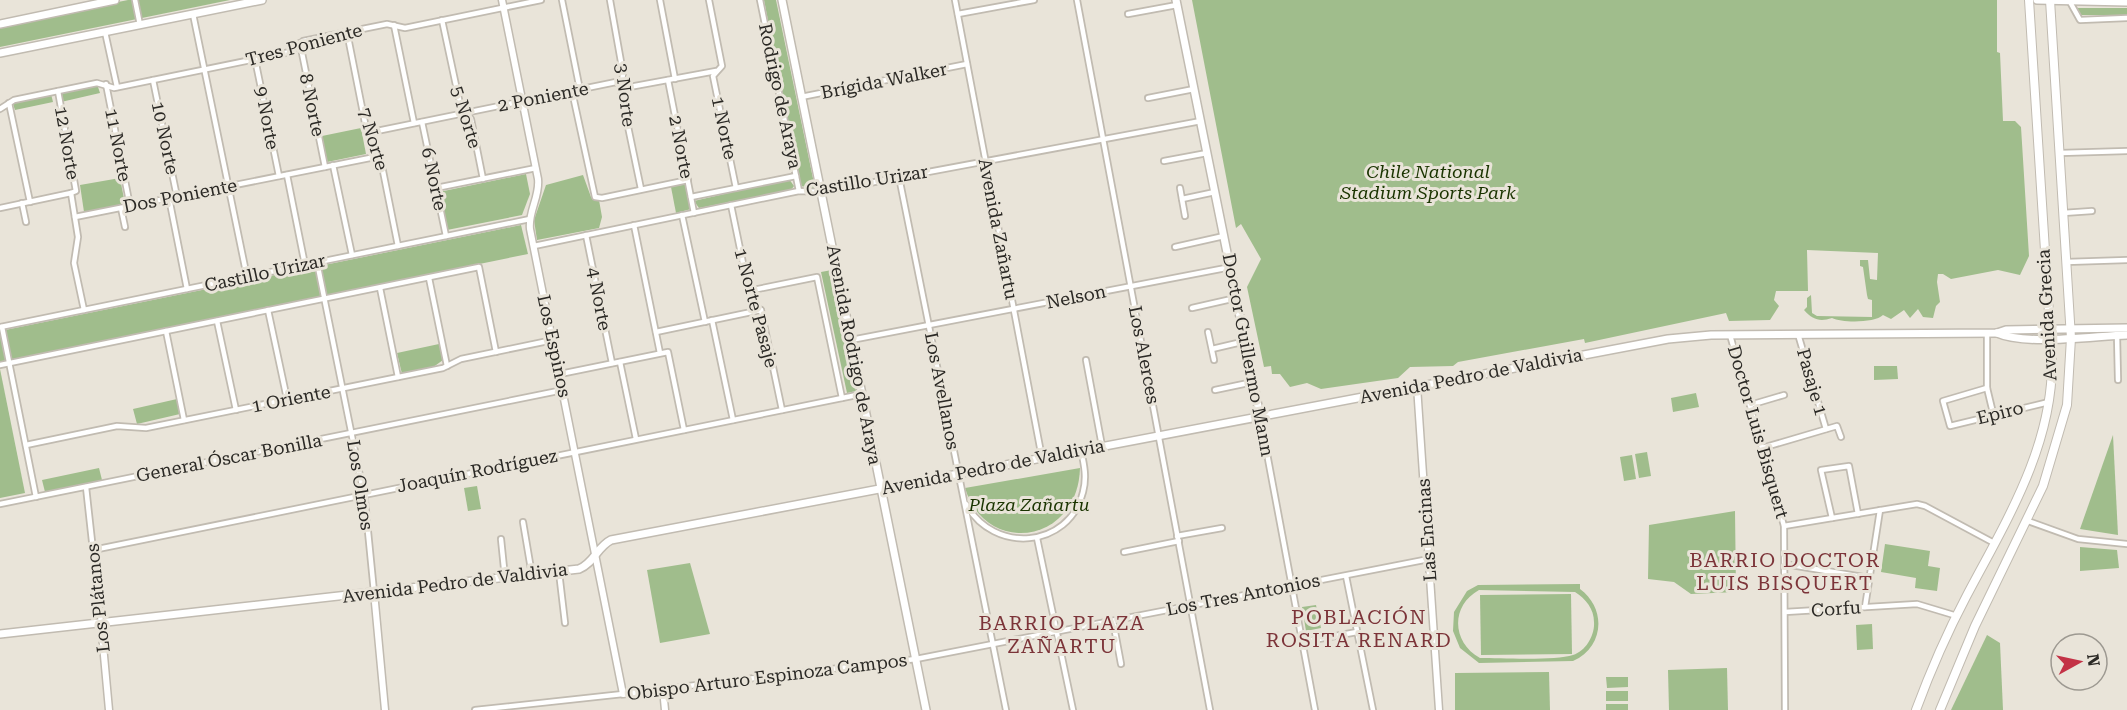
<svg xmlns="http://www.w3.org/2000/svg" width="2127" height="710" viewBox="0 0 2127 710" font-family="'Roboto Serif',serif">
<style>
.green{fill:#a0bd8c;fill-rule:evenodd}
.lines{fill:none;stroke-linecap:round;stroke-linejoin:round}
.minor-casing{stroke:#c1bbb1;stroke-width:8}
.tertiary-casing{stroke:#c1bbb1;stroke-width:9}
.secondary-casing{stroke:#c1bbb1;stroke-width:10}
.primary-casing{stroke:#c1bbb1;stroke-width:10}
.minor{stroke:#fff;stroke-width:4.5}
.tertiary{stroke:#fff;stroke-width:6}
.secondary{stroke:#fff;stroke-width:7}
.primary{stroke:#fff;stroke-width:8}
.labels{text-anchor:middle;stroke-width:6;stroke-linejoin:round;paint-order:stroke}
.street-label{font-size:18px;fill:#2b2925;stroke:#e9e4d9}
.park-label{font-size:18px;font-style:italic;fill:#1a3400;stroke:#e9e4d9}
.neighbourhood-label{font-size:20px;letter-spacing:1.5px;fill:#7c3439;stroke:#e9e4d9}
</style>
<rect width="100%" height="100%" fill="#e9e4d9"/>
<!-- green -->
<g class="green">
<path d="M128,0H230L0,47V26Z"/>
<path d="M764,0H776L815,188L800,186Z"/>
<path d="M1192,0H1997V52L2000,53L2003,121H2015L2021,127L2029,256L2020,275L1998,270L1951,279L1943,274H1938L1937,282L1940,302L1936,306L1933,318L1923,317L1918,309L1910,318L1904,310L1891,319L1883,315C1875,323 1842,323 1832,318C1820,322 1813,320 1804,310L1807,307V298L1811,295L1812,313L1817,316L1872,317V300L1868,299L1867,295L1863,267L1860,266V260H1868L1870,279L1877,280L1878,253L1807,250L1808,291H1776L1774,300L1779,306L1770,320L1729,321L1726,313L1585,343L1584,339L1458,362L1453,366L1410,367L1398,378L1321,389L1307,383L1290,387L1280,374H1272L1271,366L1264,367L1247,287L1261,259L1241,224L1236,228Z"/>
<rect x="2078" y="8" width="49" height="7"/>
<path d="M94,86L98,87L100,93L61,102L59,93Z"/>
<path d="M51,94L53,102L15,110L13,104L16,101Z"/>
<path d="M361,128L366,154L327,162L322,136Z"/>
<path d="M526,174L530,194L522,215L447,230L439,192Z"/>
<path d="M583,175L591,197L599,200L602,217L599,228L537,240L534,220L546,185Z"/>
<path d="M120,178L124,199L120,206L84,212L80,185Z"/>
<path d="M789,179L794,186L791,190L699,208L694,201Z"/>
<path d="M687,184L691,209L676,213L671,187Z"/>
<path d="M521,225L528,254L0,362V331Z"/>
<path d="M832,270L856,391L847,393L821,272Z"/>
<path d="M439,344L443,360L432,368L402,374L397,353Z"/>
<path d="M1874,366H1897L1898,379L1874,380Z"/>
<path d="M0,369L25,493L0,498Z"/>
<path d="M1696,393L1699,407L1673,412L1671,398Z"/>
<path d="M177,399L180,414L137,424L133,409Z"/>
<path d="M2113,435L2118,535L2080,529Z"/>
<path d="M1647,452L1651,476L1639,478L1635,454Z"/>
<path d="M1632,455L1636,479L1624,481L1620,457Z"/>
<path d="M99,468L102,480L45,492L42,480Z"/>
<path d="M1080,468C1078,544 986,557 965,488Z"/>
<path d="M477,486L481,509L468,511L464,488Z"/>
<path d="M1735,511L1736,592L1691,594L1674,582L1648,579L1649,525Z"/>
<path d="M1885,544L1930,551L1928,566L1940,568L1937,591L1915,588L1916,578L1881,572Z"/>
<path d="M2080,547L2117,550L2119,568L2080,571Z"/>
<path d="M690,563L710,634L660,643L647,570Z"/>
<path d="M1580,584V589C1607,609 1604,647 1573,661L1479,663L1460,648L1453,631L1454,612L1467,591L1478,585ZM1479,590L1575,592C1586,599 1594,609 1594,622C1595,635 1586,651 1573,655C1555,661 1502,658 1480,658C1452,643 1450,606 1479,590Z"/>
<path d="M1571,594L1572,654L1481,655L1480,595Z"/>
<path d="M1316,605L1321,628L1306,631L1302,607Z"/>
<path d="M1872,624L1873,649L1857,650L1856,625Z"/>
<path d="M1987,635L2000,643L2003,710H1951Z"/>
<path d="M1727,668L1728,710H1669L1668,670Z"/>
<path d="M1549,672L1550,710H1455V673Z"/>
<path d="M1606,677H1628V687L1607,688Z"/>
<rect x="1606" y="691" width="22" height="10"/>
<rect x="1606" y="704" width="22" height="6"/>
</g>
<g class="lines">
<defs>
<g id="minor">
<path d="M135,0L140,25"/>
<path d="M562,0L580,90"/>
<path d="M610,0L623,73L621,93L641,189"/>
<path d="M660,0L675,79"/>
<path d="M709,0L722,66L713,76L736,188"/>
<path d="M760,0L799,191"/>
<path d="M955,0L1042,458"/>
<path d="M1077,0L1210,710"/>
<path d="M2070,2L2080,20L2127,18"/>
<path d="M193,14L247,277"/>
<path d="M958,14L1034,0"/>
<path d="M1128,14L1177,5"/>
<path d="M442,20L460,104L471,119L483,179"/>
<path d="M394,25L414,123"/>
<path d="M105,32L117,87"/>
<path d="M347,32L367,133L380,156L398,246"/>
<path d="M300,43L325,167"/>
<path d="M255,59L279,176"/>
<path d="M153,80L177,197"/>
<path d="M668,80L694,213"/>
<path d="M106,84L130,206"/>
<path d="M58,91L76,191L71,193"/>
<path d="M572,91L595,197L602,198L688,180"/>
<path d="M801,97L967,64"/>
<path d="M1148,98L1194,89"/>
<path d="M9,103L30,202"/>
<path d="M0,109L14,100L97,83L114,88L290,52L303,41L387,24L405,28L541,0"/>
<path d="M422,122L446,236"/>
<path d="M367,133L616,82L624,88L716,71"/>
<path d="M2060,153L2127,151"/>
<path d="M1164,161L1207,153"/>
<path d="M333,165L352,255"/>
<path d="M287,175L305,265"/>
<path d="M899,177L1006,710"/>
<path d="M436,188L536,168"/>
<path d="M1180,188L1185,216"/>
<path d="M71,193L78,237L74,263L84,310"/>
<path d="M691,197L796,176"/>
<path d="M169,198L187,289"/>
<path d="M1182,199L1215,192"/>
<path d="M22,203L26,222"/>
<path d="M731,205L751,302L761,310L782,410"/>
<path d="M0,208L71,193"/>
<path d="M121,208L125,227"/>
<path d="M2063,213L2092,211"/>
<path d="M682,215L705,322"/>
<path d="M75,217L380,156"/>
<path d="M634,225L660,353"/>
<path d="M586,235L612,363"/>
<path d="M534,246L799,191L821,192L1201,121"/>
<path d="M1175,247L1224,236"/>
<path d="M317,262L365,501L374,592"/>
<path d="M2066,262L2127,260"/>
<path d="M429,278L447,366"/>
<path d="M380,288L398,377"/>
<path d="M748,291L817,277L842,398"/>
<path d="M1192,308L1236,298"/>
<path d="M268,310L287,399"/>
<path d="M712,320L733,420"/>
<path d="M217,321L236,410"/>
<path d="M0,327L530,219"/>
<path d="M2,327L36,497"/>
<path d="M166,331L184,420"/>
<path d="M656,332L761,310"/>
<path d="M1208,332L1214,360"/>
<path d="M1987,333V388L1993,413"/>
<path d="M1798,334L1826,429"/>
<path d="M1730,335L1784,526L1785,710"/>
<path d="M2117,335L2118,380"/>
<path d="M851,340L1231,267"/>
<path d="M1212,349L1246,341"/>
<path d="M1086,360L1102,446"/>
<path d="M620,362L636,439"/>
<path d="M0,365L479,267L496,352"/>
<path d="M560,374L668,352L684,430"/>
<path d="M1987,388L1943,401L1950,426L2049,402"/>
<path d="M1215,390L1253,382"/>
<path d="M1750,405L1784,395"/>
<path d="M1260,416L1315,710"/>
<path d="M26,445L117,426L146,428L443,368L461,359L553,340"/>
<path d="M1762,448L1837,426L1841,437"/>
<path d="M86,487L101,623"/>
<path d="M0,504L563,390"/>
<path d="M966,504C993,554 1069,549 1083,492C1087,477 1084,464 1081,450"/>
<path d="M1832,518L1821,470L1849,466L1858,514"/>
<path d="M2028,521L2078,539L2127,544"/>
<path d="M523,522L532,575"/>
<path d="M1784,526L1917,504L1925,506L1994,543"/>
<path d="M1177,536L1222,528"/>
<path d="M1037,538L1073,710"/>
<path d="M501,539L505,578"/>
<path d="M93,550L862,394"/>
<path d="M1124,552L1179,541"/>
<path d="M1785,564L1869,578"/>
<path d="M559,572L565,623"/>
<path d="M1346,576L1373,710"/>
<path d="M1865,607L1880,510"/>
<path d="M1785,612L1917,604L1957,616"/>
<path d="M1113,621L1121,664"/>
<path d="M1302,642L1357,632"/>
<path d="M663,689L916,659L1429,559"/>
<path d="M475,710L623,694"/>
</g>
<g id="tertiary">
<path d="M502,0L538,179C540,197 528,211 530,229L623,694L663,689L665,710"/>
<path d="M1417,386L1439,710"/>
<path d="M374,592L385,710"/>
<path d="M101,623L109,710"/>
</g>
<g id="secondary">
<path d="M782,0L926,710"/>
<path d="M1176,0L1260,416"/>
<path d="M2037,0L2127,2"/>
<path d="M0,24L115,0"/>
<path d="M0,53L262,0"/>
<path d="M1997,333C2026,346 2094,336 2127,335"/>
<path d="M0,634L579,569C594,563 597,547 611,540L1668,339L1711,335L1997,333L2006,330L2127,328"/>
</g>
<g id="primary">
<path d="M1916,710C1930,672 1947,633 1966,597C2005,523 2053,447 2052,360L2029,0"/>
<path d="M1940,710L1975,626L2043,486L2067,405L2071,338L2050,0"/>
</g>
</defs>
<!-- minor casing -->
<use href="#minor" class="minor-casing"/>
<!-- tertiary casing -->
<use href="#tertiary" class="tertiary-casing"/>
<!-- secondary casing -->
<use href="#secondary" class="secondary-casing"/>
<!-- primary casing -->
<use href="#primary" class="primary-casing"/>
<!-- minor -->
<use href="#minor" class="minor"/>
<!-- tertiary -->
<use href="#tertiary" class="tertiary"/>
<!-- secondary -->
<use href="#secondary" class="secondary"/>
<!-- primary -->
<use href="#primary" class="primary"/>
</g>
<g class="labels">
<!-- street labels -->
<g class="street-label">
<text transform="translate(304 45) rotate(-15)" y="6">Tres Poniente</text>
<text transform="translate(884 81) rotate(-11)" y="6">Brígida Walker</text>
<text transform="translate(625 95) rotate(83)" y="6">3 Norte</text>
<text transform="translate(780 96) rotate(78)" y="6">Rodrigo de Araya</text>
<text transform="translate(543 97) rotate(-11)" y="6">2 Poniente</text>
<text transform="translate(312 105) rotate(78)" y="6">8 Norte</text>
<text transform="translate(466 117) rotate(73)" y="6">5 Norte</text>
<text transform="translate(267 118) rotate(79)" y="6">9 Norte</text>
<text transform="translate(724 128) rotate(78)" y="6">1 Norte</text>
<text transform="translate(165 138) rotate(78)" y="6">10 Norte</text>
<text transform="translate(373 139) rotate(73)" y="6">7 Norte</text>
<text transform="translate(67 143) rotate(80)" y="6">12 Norte</text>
<text transform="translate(118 145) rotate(79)" y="6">11 Norte</text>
<text transform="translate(681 147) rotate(79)" y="6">2 Norte</text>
<text transform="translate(434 179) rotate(78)" y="6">6 Norte</text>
<text transform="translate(867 181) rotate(-9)" y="6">Castillo Urizar</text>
<text transform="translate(180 196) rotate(-11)" y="6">Dos Poniente</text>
<text transform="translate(998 229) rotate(79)" y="6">Avenida Zañartu</text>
<text transform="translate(265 273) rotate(-12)" y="6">Castillo Urizar</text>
<text transform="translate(1076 297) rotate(-11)" y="6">Nelson</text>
<text transform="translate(599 299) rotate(79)" y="6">4 Norte</text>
<text transform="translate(756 308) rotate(75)" y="6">1 Norte Pasaje</text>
<text transform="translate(2047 315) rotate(-93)" y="6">Avenida Grecia</text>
<text transform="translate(554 346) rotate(78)" y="6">Los Espinos</text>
<text transform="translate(854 355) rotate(79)" y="6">Avenida Rodrigo de Araya</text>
<text transform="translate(1144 355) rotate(79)" y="6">Los Alerces</text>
<text transform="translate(1248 355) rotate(79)" y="6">Doctor Guillermo Mann</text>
<text transform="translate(1471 376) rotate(-11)" y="6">Avenida Pedro de Valdivia</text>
<text transform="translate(1812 382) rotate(74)" y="6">Pasaje 1</text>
<text transform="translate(942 391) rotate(79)" y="6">Los Avellanos</text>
<text transform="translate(291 399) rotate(-11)" y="6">1 Oriente</text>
<text transform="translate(2000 413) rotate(-14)" y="6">Epiro</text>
<text transform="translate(1758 432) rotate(74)" y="6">Doctor Luis Bisquert</text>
<text transform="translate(229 458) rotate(-11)" y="6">General Óscar Bonilla</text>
<text transform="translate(993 467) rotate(-11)" y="6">Avenida Pedro de Valdivia</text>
<text transform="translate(477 471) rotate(-11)" y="6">Joaquín Rodríguez</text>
<text transform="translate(360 485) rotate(81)" y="6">Los Olmos</text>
<text transform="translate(1427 530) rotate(-94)" y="6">Las Encinas</text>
<text transform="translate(455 583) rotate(-7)" y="6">Avenida Pedro de Valdivia</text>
<text transform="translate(1243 595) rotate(-11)" y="6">Los Tres Antonios</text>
<text transform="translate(98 598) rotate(-96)" y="6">Los Plátanos</text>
<text transform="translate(1836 609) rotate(-4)" y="6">Corfu</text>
<text transform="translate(767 677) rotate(-7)" y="6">Obispo Arturo Espinoza Campos</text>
</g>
<!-- park labels -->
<g class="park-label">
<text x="1428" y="178">Chile National<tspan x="1428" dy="21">Stadium Sports Park</tspan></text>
<text x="1029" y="511">Plaza Zañartu</text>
</g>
<!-- neighbourhood labels -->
<g class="neighbourhood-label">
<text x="1785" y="567">BARRIO DOCTOR<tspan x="1785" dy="23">LUIS BISQUERT</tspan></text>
<text x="1359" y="624">POBLACIÓN<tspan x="1359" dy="23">ROSITA RENARD</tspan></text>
<text x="1062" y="630">BARRIO PLAZA<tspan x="1062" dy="23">ZAÑARTU</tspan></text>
</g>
</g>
<!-- north arrow -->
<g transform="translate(2079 662) rotate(82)"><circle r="28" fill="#e9e4d9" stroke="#9d9991" stroke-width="1.5"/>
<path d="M0-4.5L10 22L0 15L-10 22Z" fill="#c33246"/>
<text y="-9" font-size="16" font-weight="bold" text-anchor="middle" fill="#2b2925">N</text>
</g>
</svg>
